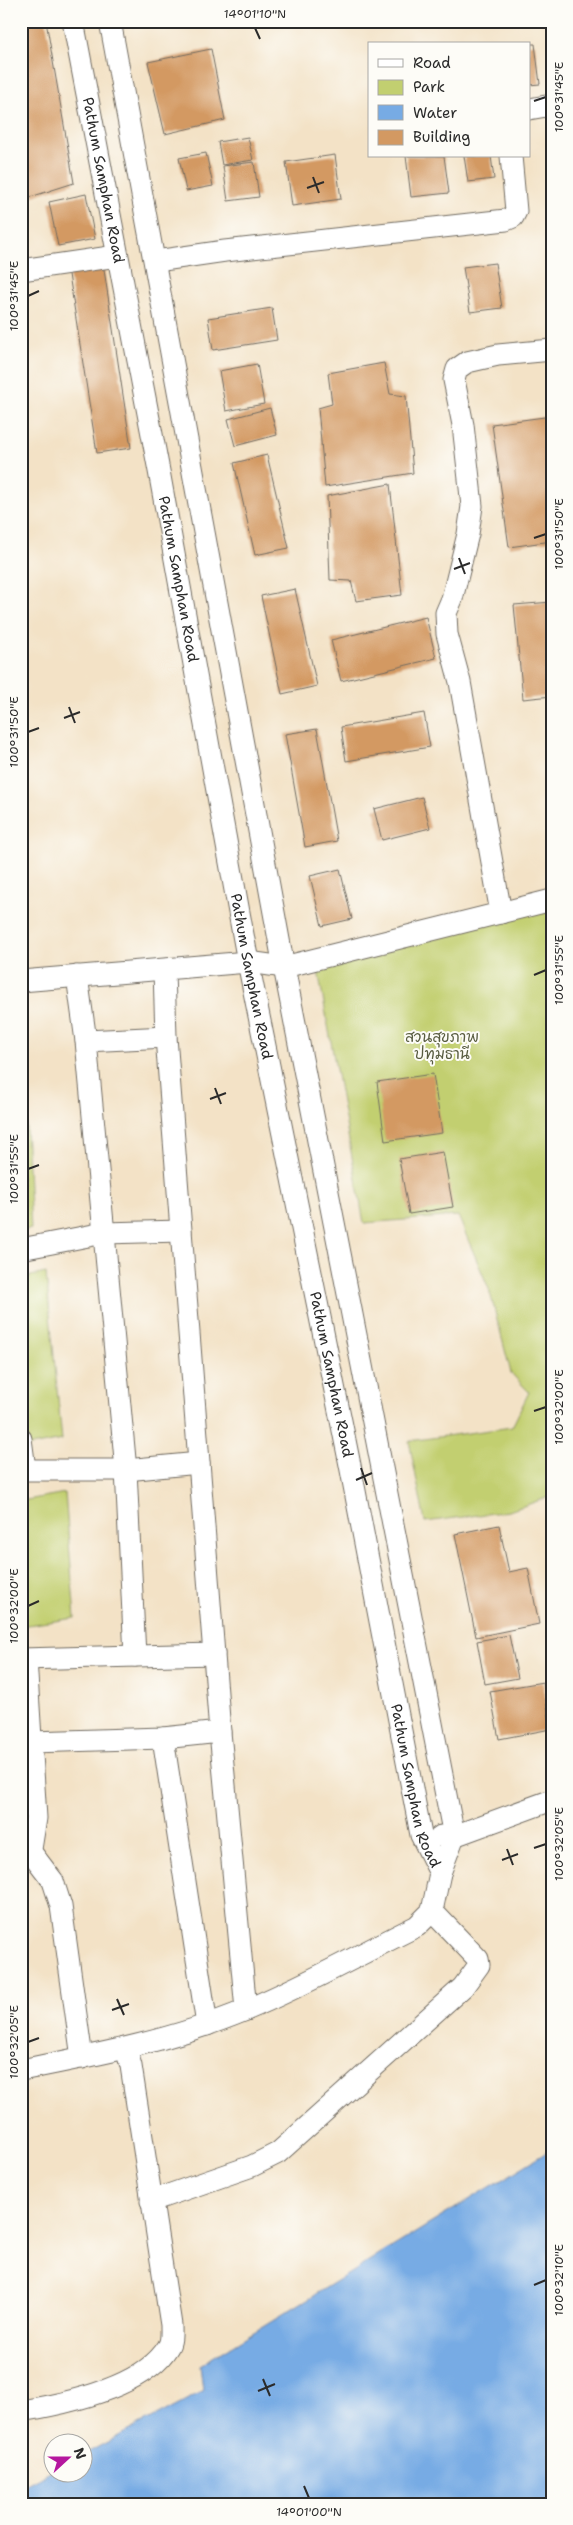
<svg xmlns="http://www.w3.org/2000/svg" width="573" height="2525" viewBox="0 0 573 2525" font-family="'Shantell Sans','Playpen Sans Thai',sans-serif">
<style>
.green{fill:#c2cf70;stroke:#767d4e}
.water{fill:#77abe4;stroke:#516b88}
.building{fill:#d39962}
.lines{fill:none;stroke-linecap:round;stroke-linejoin:round}
.minor-casing{stroke:#716b61;stroke-width:23}
.minor{stroke:#fff;stroke-width:21}
.ticks{fill:none;stroke:#2b2b2b;stroke-width:2}
.labels{text-anchor:middle;stroke-width:4;stroke-linejoin:round;paint-order:stroke}
.street-label{font-size:15px;fill:#2b2b2b;stroke:#fdfcf7}
.park-label{font-size:15px;fill:#585c40;stroke:#fdfcf7}
.neatline{fill:none;stroke:#2b2b2b;stroke-width:2}
.ticks-label{font-size:12px;text-anchor:middle;fill:#2b2b2b}
</style>
<rect width="100%" height="100%" fill="#fdfcf7"/>
<filter id="ink" filterUnits="userSpaceOnUse"><feTurbulence type="fractalNoise" baseFrequency=".02" numOctaves="2"/><feDisplacementMap in="SourceGraphic" scale="10" xChannelSelector="R" yChannelSelector="G"/><feConvolveMatrix kernelMatrix="1 2 1 2 8 2 1 2 1" color-interpolation-filters="sRGB"/></filter>
<filter id="wash" filterUnits="userSpaceOnUse"><feTurbulence type="fractalNoise" baseFrequency=".0096" numOctaves="4" result="noise"/><feDisplacementMap in="SourceGraphic" scale="20" xChannelSelector="R" yChannelSelector="G"/><feGaussianBlur stdDeviation="1.12" result="paint"/><feColorMatrix in="noise" values="0 0 0 0 0 0 0 0 0 0 0 0 0 0 0 0 0 1.4 0 .05"/><feComposite in="paint" operator="in"/></filter>
<g filter="url(#wash)">
<rect width="100%" height="100%" fill="#f3e2c6"/>
<!-- green -->
<g class="green">
<path d="M552,904V1496L509,1511L425,1522L409,1441L512,1427L529,1392L511,1373L489,1289L458,1216L364,1223L317,965Z"/>
<path d="M21,1023L31,1229L21,1231Z"/>
<path d="M46,1273L62,1440L21,1448V1278Z"/>
<path d="M65,1493L75,1618L21,1626V1501Z"/>
</g>
<!-- water -->
<path class="water" d="M552,2149V2504H21V2487L52,2470V2472H82L83,2455L203,2391L200,2365Z"/>
<g id="blocks">
<!-- building -->
<g class="building">
<path d="M21,21H46L74,183L21,200Z"/>
<path d="M139,21H172L173,23H139Z"/>
<path d="M529,44H535L540,84L529,85Z"/>
<path d="M211,49L225,120L165,134L148,62Z"/>
<path d="M248,137L253,160L222,165L218,142Z"/>
<path d="M206,153L213,186L186,191L179,158Z"/>
<path d="M335,155L341,199L292,206L286,162Z"/>
<path d="M406,156H444L449,193L411,197Z"/>
<path d="M464,156H491L494,179L468,182Z"/>
<path d="M254,162L259,197L228,201L223,166Z"/>
<path d="M86,194L95,239L58,246L49,202Z"/>
<path d="M103,263L131,448L97,453L68,268Z"/>
<path d="M495,263L502,308L470,312L463,267Z"/>
<path d="M272,308L277,340L213,350L208,318Z"/>
<path d="M384,363L390,394L406,396L413,473L325,487L318,408L332,404L328,373Z"/>
<path d="M257,364L264,404L226,411L219,371Z"/>
<path d="M270,408L277,435L235,446L228,419Z"/>
<path d="M552,416V541L509,547L492,424Z"/>
<path d="M267,455L289,548L255,555L234,463Z"/>
<path d="M390,484L402,595L356,601L351,581L330,580L327,496Z"/>
<path d="M295,589L317,686L282,694L261,596Z"/>
<path d="M552,602V696L523,699L514,605Z"/>
<path d="M426,617L436,658L341,681L331,640Z"/>
<path d="M424,713L430,747L346,761L341,727Z"/>
<path d="M317,729L337,841L305,847L285,734Z"/>
<path d="M422,797L430,828L382,840L374,809Z"/>
<path d="M340,869L352,919L322,926L310,876Z"/>
<path d="M433,1074L442,1133L385,1141L377,1082Z"/>
<path d="M443,1152L453,1207L409,1214L399,1159Z"/>
<path d="M499,1525L509,1572L528,1568L539,1624L476,1637L455,1534Z"/>
<path d="M509,1635L518,1678L485,1684L477,1641Z"/>
<path d="M543,1682L551,1729L499,1739L490,1691Z"/>
</g>
</g>
</g>
<g filter="url(#ink)">
<use href="#blocks" fill-opacity="0" stroke="#716b61" stroke-width="1"/>
<g class="lines">
<defs>
<g id="minor">
<path id="s1" d="M73,21L159,471L248,962L350,1465L421,1835L440,1873"/>
<path d="M529,109L552,105"/>
<path d="M156,261L225,251L506,220L513,217L516,211L511,156"/>
<path d="M21,270L117,256"/>
<path d="M501,913L460,682L447,634L446,613L452,599L468,534L472,506L463,425L454,380L457,369L467,362L498,355L552,350"/>
<path d="M164,970L166,1037L220,1732L246,2010"/>
<path d="M77,976L86,1041L126,1470L199,1463"/>
<path d="M21,981L248,962L284,967L552,900"/>
<path d="M86,1041L166,1037"/>
<path d="M21,1249L104,1233L181,1231"/>
<path d="M21,1439L25,1469"/>
<path d="M21,1470H126L135,1656"/>
<path d="M21,1659L214,1654"/>
<path d="M26,1659L36,1818L31,1849"/>
<path d="M163,1738L207,2025"/>
<path d="M31,1742L163,1738L220,1732"/>
<path d="M441,1836H454L552,1800"/>
<path d="M21,1839L53,1881L61,1906L82,2058"/>
<path d="M21,2070C97,2055 174,2040 246,2010C304,1986 360,1954 417,1926L432,1911L440,1873L454,1836L284,967L110,21"/>
<path d="M151,2201L252,2166L278,2153L463,1987L479,1965L478,1959L432,1911"/>
<path d="M21,2411C64,2404 143,2388 168,2347C172,2341 171,2332 171,2325L131,2066L126,2049"/>
</g>
</defs>
<!-- minor casing -->
<use href="#minor" class="minor-casing"/>
<!-- minor -->
<use href="#minor" class="minor"/>
</g>
</g>
<!-- ticks -->
<path class="ticks" d="M255,28L260,39M534,101L546,97M313,177L319,193M307,188L324,182M28,296L39,291M534,538L546,534M459,558L465,574M454,569L470,563M69,707L75,723M64,718L80,712M28,732L39,728M534,975L546,970M215,1088L221,1104M210,1099L226,1093M28,1169L39,1165M534,1411L546,1407M361,1468L367,1485M356,1480L372,1473M28,1606L39,1601M534,1848L546,1844M507,1849L513,1865M502,1860L518,1854M117,1999L124,2015M112,2010L129,2004M28,2042L39,2038M534,2285L546,2280M263,2379L270,2396M258,2391L275,2384M304,2486L309,2498"/>
<g class="labels">
<!-- street labels -->
<g class="street-label">
<text dy="5" stroke="none"><textPath href="#s1" startOffset="162">Pathum Samphan Road</textPath></text>
<text dy="5" stroke="none"><textPath href="#s1" startOffset="568">Pathum Samphan Road</textPath></text>
<text dy="5" stroke="none"><textPath href="#s1" startOffset="972">Pathum Samphan Road</textPath></text>
<text dy="5" stroke="none"><textPath href="#s1" startOffset="1378">Pathum Samphan Road</textPath></text>
<text dy="5" stroke="none"><textPath href="#s1" startOffset="1798">Pathum Samphan Road</textPath></text>
</g>
<!-- park labels -->
<g class="park-label">
<text x="442" y="1042">สวนสุขภาพ<tspan x="442" dy="17">ปทุมธานี</tspan></text>
</g>
</g>
<!-- margin -->
<rect width="573" height="2525" fill="none" stroke="#fdfcf7" stroke-width="55"/>
<!-- legend -->
<rect x="368" y="42" width="162" height="115" fill="#fdfcf7" stroke="#a9a8a5"/>
<rect x="378" y="59" width="25" height="8" fill="#ffffff" stroke="#a9a8a5"/>
<text x="413" y="68" font-size="15" fill="#2b2b2b">Road</text>
<rect x="378" y="80" width="25" height="15" fill="#c2cf70" stroke="#a9a8a5"/>
<text x="413" y="92" font-size="15" fill="#2b2b2b">Park</text>
<rect x="378" y="105" width="25" height="15" fill="#77abe4" stroke="#a9a8a5"/>
<text x="413" y="118" font-size="15" fill="#2b2b2b">Water</text>
<rect x="378" y="130" width="25" height="15" fill="#d39962" stroke="#a9a8a5"/>
<text x="413" y="142" font-size="15" fill="#2b2b2b">Building</text>
<!-- north arrow -->
<g transform="translate(68 2458) rotate(69)"><circle r="24" fill="#fdfcf7" stroke="#a9a8a5"/>
<path d="M0-4L9 19L0 12L-9 19Z" fill="#b5179e"/>
<text y="-8" font-size="14" font-weight="bold" text-anchor="middle" fill="#2b2b2b">N</text>
</g>
<rect x="28" y="28" width="518" height="2470" class="neatline"/>
<g class="ticks-label">
<text x="255" y="18">14°01'10"N</text>
<text transform="translate(559 97) rotate(-90)" y="4">100°31'45"E</text>
<text transform="translate(14 296) rotate(-90)" y="4">100°31'45"E</text>
<text transform="translate(559 534) rotate(-90)" y="4">100°31'50"E</text>
<text transform="translate(14 732) rotate(-90)" y="4">100°31'50"E</text>
<text transform="translate(559 970) rotate(-90)" y="4">100°31'55"E</text>
<text transform="translate(14 1169) rotate(-90)" y="4">100°31'55"E</text>
<text transform="translate(559 1407) rotate(-90)" y="4">100°32'00"E</text>
<text transform="translate(14 1606) rotate(-90)" y="4">100°32'00"E</text>
<text transform="translate(559 1844) rotate(-90)" y="4">100°32'05"E</text>
<text transform="translate(14 2042) rotate(-90)" y="4">100°32'05"E</text>
<text transform="translate(559 2280) rotate(-90)" y="4">100°32'10"E</text>
<text x="309" y="2516">14°01'00"N</text>
</g>
</svg>
